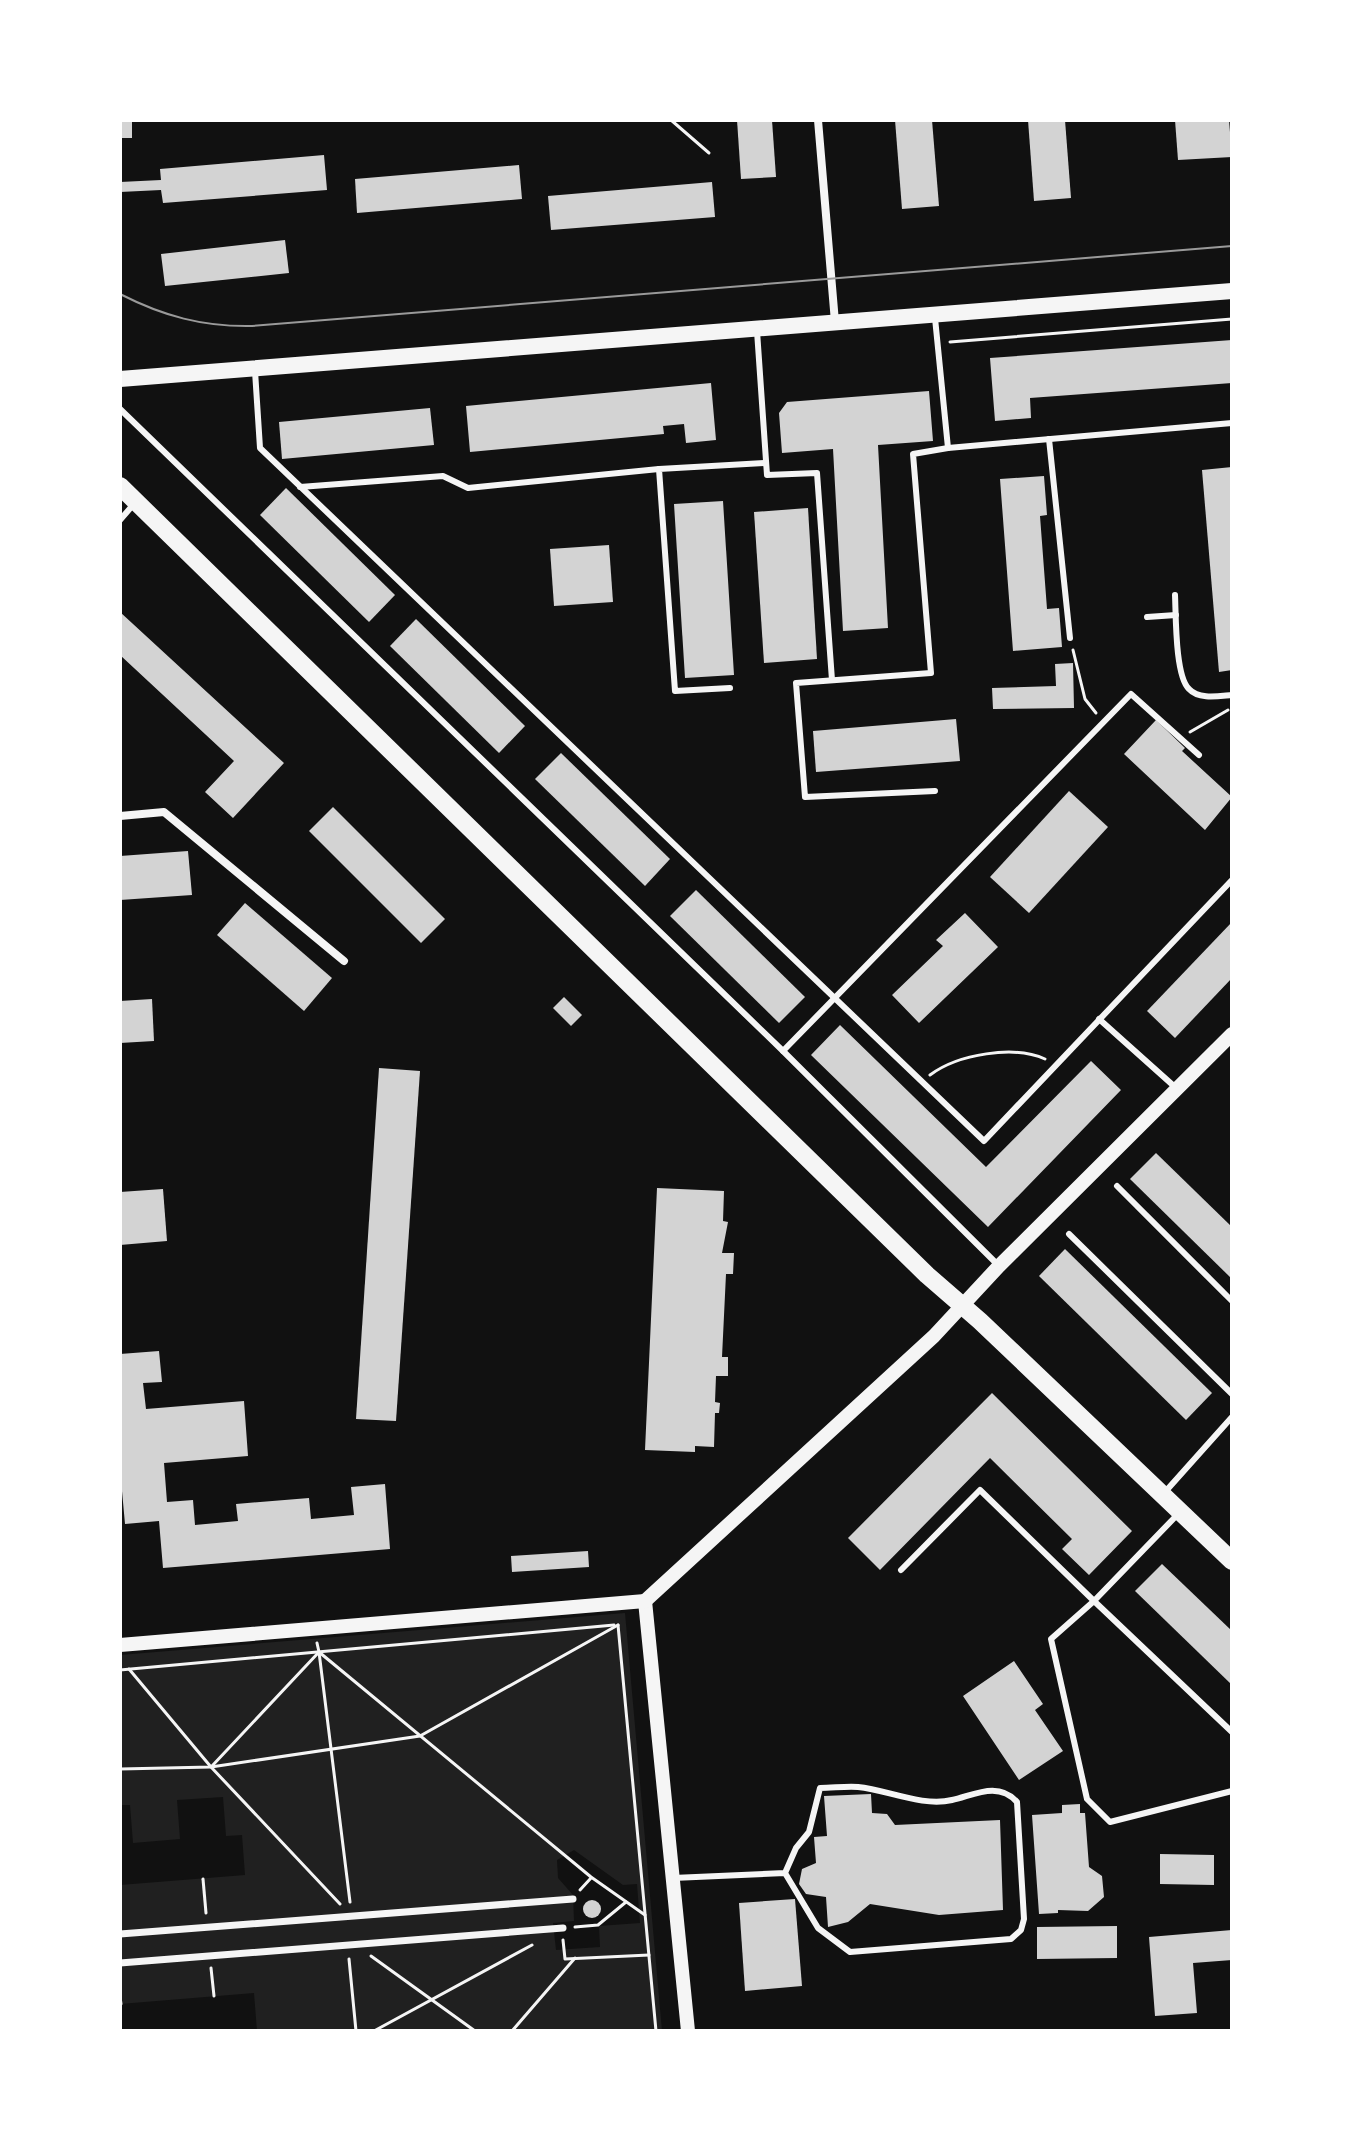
<svg xmlns="http://www.w3.org/2000/svg" width="1352" height="2151" viewBox="0 0 1352 2151" font-family="'Golos Text',sans-serif">
<style>
.green{fill:#202020;fill-rule:evenodd}
.building{fill:#d3d3d3}
.lines{fill:none;stroke-linecap:round;stroke-linejoin:round}
.path{stroke:#f5f5f5;stroke-width:3}
.service{stroke:#f5f5f5;stroke-width:6}
.pedestrian{stroke:#f5f5f5;stroke-width:7}
.minor{stroke:#f5f5f5;stroke-width:8}
.tertiary{stroke:#f5f5f5;stroke-width:14}
.secondary{stroke:#f5f5f5;stroke-width:16}
.primary{stroke:#f5f5f5;stroke-width:18}
.tram{stroke:#9a9a9a;stroke-width:2}
</style>
<rect width="100%" height="100%" fill="#111"/>
<!-- green -->
<path class="green" d="M625,1613L662,2031H257L254,1993L120,2004V1885L245,1875L242,1835L226,1836L223,1797L177,1800L180,1839L133,1843L130,1805H120V1655ZM574,1850L623,1885L637,1884L640,1923L599,1926L600,1947L556,1950L553,1923L574,1921L573,1895L558,1878L557,1860Z"/>
<!-- building -->
<g class="building">
<rect x="120" y="120" width="12" height="18"/>
<path d="M737,120H772L776,177L741,179Z"/>
<path d="M895,120H932L939,206L902,209Z"/>
<path d="M1028,120H1065L1071,198L1034,201Z"/>
<path d="M1175,120H1229L1232,157L1178,160Z"/>
<path d="M324,155L327,190L163,203L161,190L120,192V182L161,180L160,169Z"/>
<path d="M519,165L522,199L357,213L355,179Z"/>
<path d="M712,182L715,217L551,230L548,196Z"/>
<path d="M285,240L289,273L165,286L161,254Z"/>
<path d="M1232,340V383L1030,398L1031,418L995,421L990,358Z"/>
<path d="M711,383L716,440L686,443L684,424L663,426L664,434L470,452L466,406Z"/>
<path d="M929,391L933,441L878,445L888,628L843,631L833,449L782,453L779,413L787,402Z"/>
<path d="M430,408L434,445L282,459L279,422Z"/>
<path d="M1232,467V670L1219,672L1202,470Z"/>
<path d="M1044,476L1047,515L1040,516L1047,609L1059,608L1062,647L1013,651L1000,479Z"/>
<path d="M286,488L395,595L369,622L260,515Z"/>
<path d="M723,501L734,675L685,678L674,504Z"/>
<path d="M808,508L817,659L764,663L754,512Z"/>
<path d="M609,545L613,602L554,606L550,549Z"/>
<path d="M120,612L284,763L233,818L205,792L234,761L120,655Z"/>
<path d="M416,619L525,726L499,753L390,646Z"/>
<path d="M1073,663L1074,708L993,709L992,688L1056,686L1055,664Z"/>
<path d="M956,719L960,761L816,772L813,731Z"/>
<path d="M1156,720L1185,748L1182,751L1232,797L1205,830L1124,754Z"/>
<path d="M561,753L670,859L645,886L535,779Z"/>
<path d="M1069,791L1108,827L1029,913L990,877Z"/>
<path d="M333,807L445,919L421,943L309,831Z"/>
<path d="M188,851L192,895L120,900V856Z"/>
<path d="M696,890L805,997L779,1023L670,916Z"/>
<path d="M245,903L332,978L304,1011L217,935Z"/>
<path d="M965,913L998,947L919,1023L892,995L943,946L936,940Z"/>
<path d="M1232,922V978L1175,1038L1147,1011Z"/>
<path d="M564,997L582,1015L571,1026L553,1008Z"/>
<path d="M152,999L154,1041L120,1043V1001Z"/>
<path d="M840,1025L986,1167L1091,1061L1121,1090L988,1227L811,1055Z"/>
<path d="M379,1068L420,1071L396,1421L356,1419Z"/>
<path d="M1156,1153L1232,1227V1279L1130,1179Z"/>
<path d="M657,1188L724,1191L723,1221L728,1222L722,1253H734L733,1274H726L722,1357H728V1376H716L715,1402L720,1403L719,1413H715L714,1447L695,1446V1452L645,1450Z"/>
<path d="M163,1189L167,1241L120,1245V1192Z"/>
<path d="M1065,1249L1212,1393L1186,1420L1039,1276Z"/>
<path d="M159,1351L162,1382L143,1383L146,1409L244,1401L248,1456L164,1463L167,1502L193,1500L195,1525L238,1521L236,1504L309,1498L311,1519L354,1515L351,1487L385,1484L390,1549L163,1568L159,1521L125,1524L120,1469V1354Z"/>
<path d="M992,1393L1132,1531L1089,1575L1062,1549L1072,1539L990,1458L880,1570L848,1538Z"/>
<path d="M588,1551L589,1567L512,1572L511,1556Z"/>
<path d="M1162,1564L1232,1631V1685L1135,1591Z"/>
<path d="M1014,1661L1043,1704L1035,1710L1063,1751L1019,1780L963,1696Z"/>
<path d="M871,1794L872,1813L887,1814L895,1825L1000,1820L1003,1910L939,1915L870,1904L848,1922L828,1927L826,1897L806,1894L799,1884L802,1869L816,1863L814,1837L827,1836L824,1796Z"/>
<path d="M1080,1804V1813H1085L1089,1867L1102,1876L1104,1897L1088,1911L1058,1910V1913L1039,1914L1032,1815L1062,1813V1805Z"/>
<path d="M1160,1854L1214,1855V1885L1160,1884Z"/>
<path d="M795,1899L802,1986L745,1991L739,1903Z"/>
<circle cx="592" cy="1909" r="9"/>
<path d="M1117,1926V1958L1037,1959V1927Z"/>
<path d="M1232,1930V1960L1193,1963L1197,2013L1155,2016L1149,1937Z"/>
</g>
<g class="lines">
<!-- path -->
<g class="path">
<path d="M671,120L709,153"/>
<path d="M950,342L1232,319"/>
<path d="M1073,650L1085,699L1096,713"/>
<path d="M1190,732L1228,710"/>
<path d="M930,1075C958,1054 1014,1045 1045,1059"/>
<path d="M618,1625L656,2031"/>
<path d="M317,1643L319,1652L591,1877L645,1915"/>
<path d="M319,1652L350,1902"/>
<path d="M129,1669L211,1767L340,1904"/>
<path d="M120,1670L614,1625"/>
<path d="M212,1766L319,1652"/>
<path d="M120,1769L211,1767L420,1736L618,1625"/>
<path d="M203,1879L206,1913"/>
<path d="M580,1890L591,1878"/>
<path d="M575,1927L598,1925L626,1902"/>
<path d="M563,1940L565,1959L649,1955"/>
<path d="M371,1956L475,2031"/>
<path d="M349,1959L356,2031"/>
<path d="M211,1968L214,1996"/>
<path d="M120,1997L121,2004"/>
<path d="M374,2031L532,1945"/>
<path d="M512,2031L575,1958"/>
</g>
<!-- service -->
<g class="service">
<path d="M757,331L767,475L817,473L832,680"/>
<path d="M255,371L260,448L984,1141L1232,880"/>
<path d="M120,409L783,1051L999,1266"/>
<path d="M1049,439L1070,638"/>
<path d="M948,448L1232,423"/>
<path d="M300,487L443,476L468,488L659,469"/>
<path d="M120,520L133,505"/>
<path d="M1175,595C1176,615 1175,676 1189,689C1199,700 1219,696 1232,695"/>
<path d="M1147,617L1176,615"/>
<path d="M730,688L675,691L659,469L766,463"/>
<path d="M935,791L805,797L796,683L931,673L913,454L948,448L935,318"/>
<path d="M1099,1019L1175,1087"/>
<path d="M783,1051L1131,694L1199,755"/>
<path d="M1117,1186L1232,1301"/>
<path d="M1069,1234L1232,1394"/>
<path d="M1165,1492L1232,1417"/>
<path d="M1179,1513L1094,1601L1232,1732"/>
<path d="M901,1570L980,1490L1094,1601L1051,1639L1087,1799L1110,1822L1232,1791"/>
<path d="M673,1878L785,1873L818,1928L850,1952L1011,1939L1021,1930L1024,1919L1017,1802C998,1780 972,1796 952,1800C922,1807 888,1790 858,1787C846,1786 833,1788 820,1788L809,1832L796,1848L785,1873"/>
</g>
<!-- pedestrian -->
<g class="pedestrian">
<path d="M120,1934L573,1899"/>
<path d="M120,1963L563,1928"/>
</g>
<!-- minor -->
<g class="minor">
<path d="M818,120L835,322"/>
<path d="M120,816L164,812L344,961"/>
</g>
<!-- tertiary -->
<g class="tertiary">
<path d="M645,1601L934,1336L999,1266L1232,1034"/>
<path d="M645,1601L688,2031"/>
<path d="M120,1645L645,1601"/>
</g>
<!-- secondary -->
<path class="secondary" d="M120,379L1232,291"/>
<!-- primary -->
<path class="primary" d="M120,486L927,1275L980,1321L1232,1561"/>
<!-- tram -->
<path class="tram" d="M120,294C163,316 203,327 252,326L1232,246"/>
</g>
<!-- border -->
<rect width="1352" height="2151" fill="none" stroke="#ffffff" stroke-width="244"/>
</svg>
